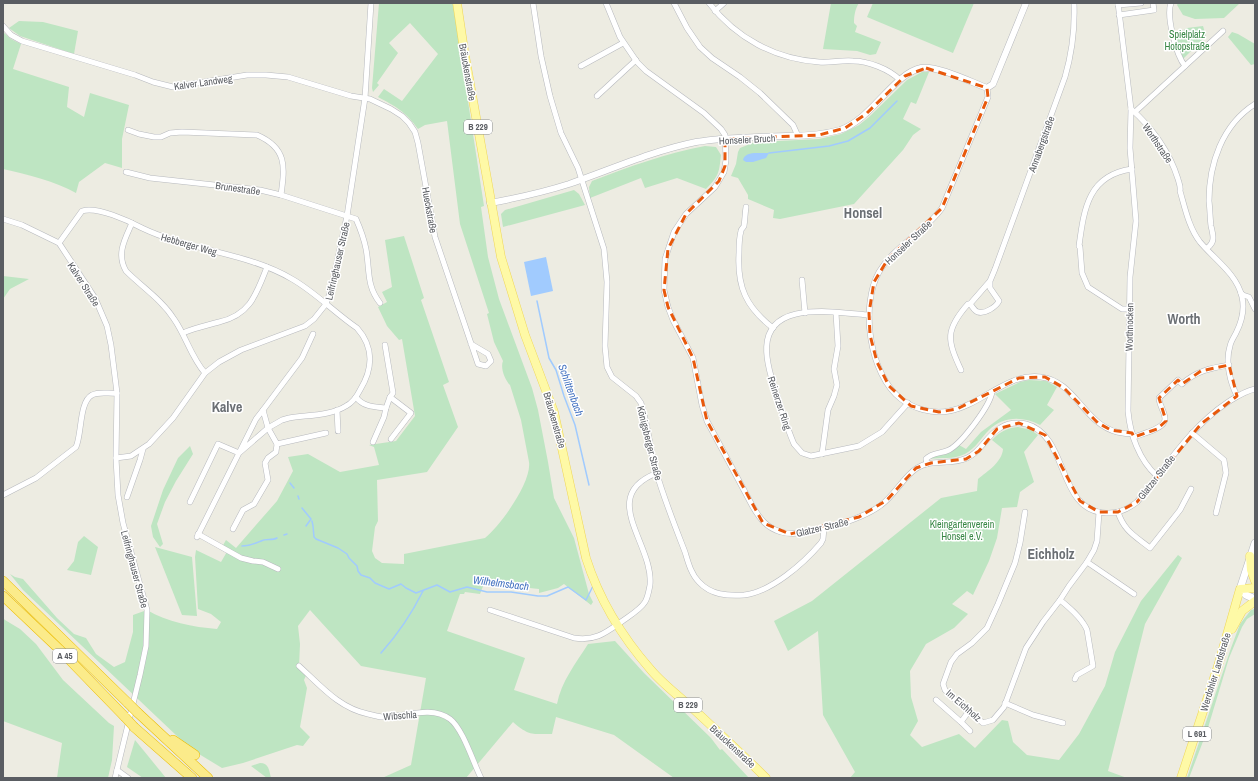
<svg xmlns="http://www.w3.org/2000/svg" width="1258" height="781" viewBox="0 0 1258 781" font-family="'Archivo Narrow',sans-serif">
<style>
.green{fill:#bee5c2}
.water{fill:#a1cbfe}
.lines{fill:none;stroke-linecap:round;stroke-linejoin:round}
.stream{stroke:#a1cbfe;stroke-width:1.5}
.minor-casing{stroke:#b7b9be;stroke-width:6}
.tertiary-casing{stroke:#b7b9be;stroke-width:7}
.secondary-casing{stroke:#b7bac0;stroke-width:8}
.primary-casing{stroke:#efd658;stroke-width:9}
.motorway-casing{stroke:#ecbd03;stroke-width:10}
.minor{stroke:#fff;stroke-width:5}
.tertiary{stroke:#fff;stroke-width:6}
.secondary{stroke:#fff;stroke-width:7}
.primary{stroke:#fef9a6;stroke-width:8}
.motorway{stroke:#fbeb8a;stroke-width:9}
.motorway-bridge-casing{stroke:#ecbd03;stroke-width:10;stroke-linecap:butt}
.motorway-bridge{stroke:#fbeb8a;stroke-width:9}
.marked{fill:none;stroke:#e8590c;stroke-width:3;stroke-dasharray:8 5;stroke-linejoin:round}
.labels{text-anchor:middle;stroke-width:3;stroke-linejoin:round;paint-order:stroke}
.shield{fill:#fff;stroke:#8c8e91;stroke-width:1}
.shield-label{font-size:9px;font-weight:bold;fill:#5a5d62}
.park-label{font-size:10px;fill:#368643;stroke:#fff}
.street-label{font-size:10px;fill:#5a5d62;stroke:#fff}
.water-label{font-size:11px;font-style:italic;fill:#4473c1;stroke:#fff}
.district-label{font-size:14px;font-weight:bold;fill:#6b6f74;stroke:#fff}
</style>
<rect width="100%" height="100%" fill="#edece2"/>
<!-- green -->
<g class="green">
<path d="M379,3H453L484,206L481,207L488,257L499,299L532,388L538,410L548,462L554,498L574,538L589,594L593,602L591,605L564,584L558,588L539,593V589L502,585L487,576L480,594L465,592L464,594H460L447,631L525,658L514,690L557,704C561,682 576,663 588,644L615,641L644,673L711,738L720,750L722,749L749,778H674L614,735L556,717L552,734C532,734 529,736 513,722L466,778H382L411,765L426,678L361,666L310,610L298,626L300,644L299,667L307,673L304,680L307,688L300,727L310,737L303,746L297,745L243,763L222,768L194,751L178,737L23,590L10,574L15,577L23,579L57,618L74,634L86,638L96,654L114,667L125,662L133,632V615L147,610C167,622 193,627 217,629L221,622L211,614L198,609L195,557L196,550L221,562L228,550L222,547L226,540L236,548L277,501L293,471L288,457L308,454L340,472L379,465L374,447L369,445L396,441L415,416L402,339L399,340L387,326L378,307L387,302L382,292L392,287L385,240L404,236L424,298L421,300L449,382L443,385L458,427L427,472L377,480L378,521L375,527L372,551L375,558L382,563L404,564V554L485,538C500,526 532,482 529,462L521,420L510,385C505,380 500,368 503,361L494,342L487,314L489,313L460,224L447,121L425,125L418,129C406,112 395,106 378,97L384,89L402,101L438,54L410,23L389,43L398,53L377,83L379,85L373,92L372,88Z"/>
<path d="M831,3H859C855,9 854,16 854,23L857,26L855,32L881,42L876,54L870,55L857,51L823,49Z"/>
<path d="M873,3H974L953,53L867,17Z"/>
<path d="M1178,3H1240L1224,18L1195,19L1183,15L1177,5Z"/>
<path d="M19,21L43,22L78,31L74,54L20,36L9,28Z"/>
<path d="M1203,26L1206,36L1183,59L1177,45L1175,35L1187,28Z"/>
<path d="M3,32L11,39L21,44L13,69L69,87L67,107L84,117L90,93L129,105L122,139V168L105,163L79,182L76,193C55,181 26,174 3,169Z"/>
<path d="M1232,32L1238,34L1255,44V64L1251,65L1228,37Z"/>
<path d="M922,72H929L916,104L911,102L903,119L921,129L913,135L903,150L854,204L780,219L773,218L774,210L748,199V195L738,178L731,176L736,164L738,152L740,148L755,142L819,139L841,134L859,125L869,117L907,80Z"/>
<path d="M705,146L716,147L721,155C719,173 719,176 706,189L677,178L645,188L641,178L590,198L589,187L592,181C629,167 666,153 705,146Z"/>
<path d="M574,190L579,194L585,205L503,227L501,214L505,210Z"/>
<path d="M3,276L29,279L10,289L3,299Z"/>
<path d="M1029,380L1046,381L1057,387L1047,405L1054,410L1040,425C1023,416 1003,416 989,430C981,438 976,448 965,454C953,460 941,457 929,459L959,445L966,449L981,432L1011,410L995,394L1020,382Z"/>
<path d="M1018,427L1031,430L1038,435L1024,452L1034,482L1020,492L1017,507L1002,508L997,538L989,561L973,595L967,591L952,604L968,614L954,628L926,644L910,671L911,697L918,721L910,735L922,747L959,734L975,748L1002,720L1008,721L1013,742L1027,755L1059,760L1079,734L1105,686L1115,652L1141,601L1178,555L1182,558L1145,624L1108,771L1127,778H850L855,772L823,715L818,631L788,651L774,621L812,601L941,498L977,491L978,479C988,471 1002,462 1003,449L992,440C999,432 1007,428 1018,427Z"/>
<path d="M190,446L193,454L176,481L165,502L157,524L163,544L160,547L153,537L151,526L163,490L178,458Z"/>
<path d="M84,536L98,547L91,575L67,570L74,561L78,542Z"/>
<path d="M155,547L192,557L197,616L182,615Z"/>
<path d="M1255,609V614L1247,619L1242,627L1229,658L1207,731L1189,778H1187L1231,648L1240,624L1251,610Z"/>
<path d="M3,618L5,620L20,629L36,644L63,680L109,723L114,726L112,760L108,778H57L62,743L3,721Z"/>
<path d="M135,740L166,778H143L127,767Z"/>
<path d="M260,763C269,763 269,770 271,778H267L251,766Z"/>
</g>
<!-- water -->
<g class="water">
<path d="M756,153H769L766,158L753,162H746L743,160C744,154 751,153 756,153Z"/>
<path d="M546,257L553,291L531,296L524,262Z"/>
</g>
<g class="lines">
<!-- stream -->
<g class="stream">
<path d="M769,153L829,146L848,141L870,128L897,101"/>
<path d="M537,301L549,358L556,370L564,396L575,425L589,485"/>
<path d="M290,483L294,488"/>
<path d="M298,496L299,499"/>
<path d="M302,508L311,519L306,526"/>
<path d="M312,521L313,526L314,537L316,539L338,548L347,554L349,558L357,566L358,571L361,575L370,578L375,583L389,589L401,584L406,588L416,593L437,585L450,592L467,587L487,592H511L538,596H547L568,587L586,600L593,586"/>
<path d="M284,535L287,534"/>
<path d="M242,546C250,546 254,544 261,541C266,538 272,541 277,538"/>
<path d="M381,653C399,633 411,615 423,591"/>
</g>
<defs>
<g id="minor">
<path d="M533,3L541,56L550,96L561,133L578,168L604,249L607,282L605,346L607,367L612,377L636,396L641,403C648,425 650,449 656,471C664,499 675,526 685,552C688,562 691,574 699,582C711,595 727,596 744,595C771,592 803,564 821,543L823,539L824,528"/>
<path d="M606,3L620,37L637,62L646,71L704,113L721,129L725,135L726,160L724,172L715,187L686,214L674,232L665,259L664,290L668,307L673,320L693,358L702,405L707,421L753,507C760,519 767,528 781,532C803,539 863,519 881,505C895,495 903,477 917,468C932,458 950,466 967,458C981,452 986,436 1000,428C1008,423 1016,422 1026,424C1070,436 1056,511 1106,513C1118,514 1128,509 1137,502C1166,467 1189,428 1228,402C1236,397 1245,391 1255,389"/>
<path d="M674,3L687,28L700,47L712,58L740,77L760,93L793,125L798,136"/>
<path d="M709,3C736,38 775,59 819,62C830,63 841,60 853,61C868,61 889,69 900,80"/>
<path d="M1118,3L1131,109L1130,148L1136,221L1130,277L1128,411C1130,434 1139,460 1157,476"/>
<path d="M1171,3C1166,16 1176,55 1185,66"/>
<path d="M1118,5L1141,3"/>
<path d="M715,11L724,3"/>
<path d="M1119,15L1154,10L1153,3"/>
<path d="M3,26L11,35L22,41L135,75L153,82L173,87L247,75H266L288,77L351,96L370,99L391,109L402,116L409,123L415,132L418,143L435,237L478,364L486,366L491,361L488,354L471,344"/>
<path d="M581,66L623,43"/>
<path d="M987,88L988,97L942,208C925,232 894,246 879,272C860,306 869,374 901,399C914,409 932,414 949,411C980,406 1008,372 1041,377C1075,381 1084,424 1117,432C1122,433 1127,435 1132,433"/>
<path d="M597,96L636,60"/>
<path d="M1131,109C1152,127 1170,153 1178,179C1179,183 1181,187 1180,191C1185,208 1189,228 1200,242C1214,259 1237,274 1242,297C1245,310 1242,321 1236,333C1234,337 1231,341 1230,346C1225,362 1230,382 1237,396"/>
<path d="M1135,112L1223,31"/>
<path d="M128,130L139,134L154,137H161L170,133L182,132L257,135C287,148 285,166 281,195"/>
<path d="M126,172L150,178L260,190L281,195L356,219C360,228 364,239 366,249C370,270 366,285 380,303"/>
<path d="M746,207C745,213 745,220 744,226C743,228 741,229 741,231C739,238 739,246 739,253C737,287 746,307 773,328"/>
<path d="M3,219L22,225L59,243L95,298L107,326L111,345L117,393L116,458L118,495L123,523L147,610L146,646L140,675L115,778"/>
<path d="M132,223C125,239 116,254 126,271C142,287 162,300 174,319C186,336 191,357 205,373"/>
<path d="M59,243L82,211C97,206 129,221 142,228C190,251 246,252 292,279C315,292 335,313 357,328C374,347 373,369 360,390C357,396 352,403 346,406C330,416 307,415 289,418L282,420L268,428L277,444L276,452L268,458L265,463L268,480L254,504L243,510L233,529"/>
<path d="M1079,246C1084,209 1088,175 1132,169"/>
<path d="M1080,247L1082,273L1088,287L1122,309H1130"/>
<path d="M1207,248C1210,246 1213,242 1213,238C1213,234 1212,230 1211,226C1210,218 1210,209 1209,201C1209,164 1222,125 1255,104"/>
<path d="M802,280L805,313"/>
<path d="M990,281V288L999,301C996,307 985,314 978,312C974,311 973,307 970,304L990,281L995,269L1065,77C1072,53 1075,28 1074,3"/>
<path d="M1241,293L1243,295L1249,297L1255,309"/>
<path d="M869,315C846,313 819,309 796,314C753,324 767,365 777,395C782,411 787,428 794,444L802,453L811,456L859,446L882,432L908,403"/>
<path d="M183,333C197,327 205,326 219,322C250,315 256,295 267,267"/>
<path d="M961,370C947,340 945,330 968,304H970"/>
<path d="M356,397C363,407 375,407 386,408L390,397L393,393L385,345"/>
<path d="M390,397L411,413L391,439"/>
<path d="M263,410L302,358L313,334"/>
<path d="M337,410L338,431"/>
<path d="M1192,433L1224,460L1226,473L1216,513"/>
<path d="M1134,437C1141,434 1165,429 1165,419C1165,412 1159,405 1159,398L1178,380L1182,384C1196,371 1211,368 1229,365"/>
<path d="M373,442L384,417L386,408"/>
<path d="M277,444L326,433"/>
<path d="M822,454L828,410L834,396L837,385L834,369L838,346L836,313"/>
<path d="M116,458L131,456L149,444L173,418L205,373L219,362L241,350L305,326L314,319L326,304L331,290L347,216L365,98L371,3"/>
<path d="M927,464L926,459C932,452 941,454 949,450C962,443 990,406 992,392"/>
<path d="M3,495L36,478L76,447C82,434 79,402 92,395C99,391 110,394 117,393"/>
<path d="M127,497L140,460L143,449"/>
<path d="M190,502L218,444L239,453L256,419L263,410L268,428L239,453L197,537"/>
<path d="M1025,512L1020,543L1015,563L998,604L987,628L972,643L957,654L951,662L943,684L945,690L953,698L983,723L993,720L1004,707L1026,648L1043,622L1060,600L1069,586L1087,562L1094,550L1097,541L1099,512"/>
<path d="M1118,512C1124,531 1135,536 1150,548L1180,510L1191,489"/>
<path d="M198,534L241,558L253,561L263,562L278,569"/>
<path d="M1087,562L1134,594"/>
<path d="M1060,600C1070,608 1082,618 1087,630L1093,666L1077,675L1075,679"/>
<path d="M490,610L574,638C595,641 604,634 621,622C629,616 640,610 645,602C648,597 649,590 650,585C654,544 597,496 657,473"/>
<path d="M299,666C321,686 339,708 368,714C373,715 379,717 383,717C404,717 431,705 450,719C463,729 473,762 481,778"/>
<path d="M936,700L961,722L970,731"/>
<path d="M1005,703L1033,715L1063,723"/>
<path d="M961,722L969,711"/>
<path d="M117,770L128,778"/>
</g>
<path id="tertiary" d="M490,203C517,198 544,192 569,184C612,169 652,151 696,142C725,137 757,137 786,136C805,136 822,135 840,130C871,120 893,74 921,68C937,65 971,82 987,88L993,84L1026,3"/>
<path id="secondary" d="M1255,543L1240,589L1246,595L1255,599"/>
<g id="primary">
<path d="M457,3L464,50L501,257L525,335L554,412L586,558C599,599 623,638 651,670C662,683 676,694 689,705C715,729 741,753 766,778"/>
<path d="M1250,556L1251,570L1255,581"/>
<path d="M1232,629L1242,611L1255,601"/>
<path d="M1181,778L1218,666L1240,589L1255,588"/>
</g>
<g id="motorway">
<path d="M3,581L128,703"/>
<path d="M3,596L59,649L125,717"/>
<path d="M137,712L208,778"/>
<path d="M134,727L192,778"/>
<path d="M173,740L195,755"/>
</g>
</defs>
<!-- minor casing -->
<use href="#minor" class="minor-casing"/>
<!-- tertiary casing -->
<use href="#tertiary" class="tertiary-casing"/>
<!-- secondary casing -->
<use href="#secondary" class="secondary-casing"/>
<!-- primary casing -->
<use href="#primary" class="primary-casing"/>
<!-- motorway casing -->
<use href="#motorway" class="motorway-casing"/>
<!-- minor -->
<use href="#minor" class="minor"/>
<!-- tertiary -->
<use href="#tertiary" class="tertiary"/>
<!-- secondary -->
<use href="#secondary" class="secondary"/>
<!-- primary -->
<use href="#primary" class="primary"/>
<!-- motorway -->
<use href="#motorway" class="motorway"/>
<defs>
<g id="motorway-bridge">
<path d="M128,703L137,712"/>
<path d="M125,717L134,727"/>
</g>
</defs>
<!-- motorway-bridge casing -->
<use href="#motorway-bridge" class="motorway-bridge-casing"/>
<!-- motorway-bridge -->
<use href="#motorway-bridge" class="motorway-bridge"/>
</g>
<!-- marked area -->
<path class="marked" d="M926,68L987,88L988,97L942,208L888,259L874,282L869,313L870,335L877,362L889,386L911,406L939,412L957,409L1019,378L1045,377L1064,388L1098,423L1111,430L1132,433L1134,437L1157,429L1166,421L1159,398L1178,380L1182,384L1201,371L1229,365L1237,396L1201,424L1137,502L1118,512H1099L1080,501L1045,435L1019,423L997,429L979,451L966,459L931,463L916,468L887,500L859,517L790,534L763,523L707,421L693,358L668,307L664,290L668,249L686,214L719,181L725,166V139L819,135L845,128L866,114L905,76Z"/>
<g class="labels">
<!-- shield labels -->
<g class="shield">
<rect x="464" y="120" width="28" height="14" rx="3"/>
<rect x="53" y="649" width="24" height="14" rx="3"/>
<rect x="674" y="698" width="28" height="14" rx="3"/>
<rect x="1183" y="727" width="28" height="14" rx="3"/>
</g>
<g class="shield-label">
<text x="478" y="130">B 229</text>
<text x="65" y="659">A 45</text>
<text x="688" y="708">B 229</text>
<text x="1197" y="737">L 691</text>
</g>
<!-- park labels -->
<g class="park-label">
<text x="1187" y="38">Spielplatz<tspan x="1187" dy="12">Hotopstraße</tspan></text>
<text x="962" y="528">Kleingartenverein<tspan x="962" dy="12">Honsel e.V.</tspan></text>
</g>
<!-- street labels -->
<g class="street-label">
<text transform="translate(468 72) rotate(80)" y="4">Bräuckenstraße</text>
<text transform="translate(203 82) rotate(-8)" y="4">Kalver Landweg</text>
<text transform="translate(747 139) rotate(-3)" y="4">Honseler Bruch</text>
<text transform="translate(1158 143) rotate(56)" y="4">Worthstraße</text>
<text transform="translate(1041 144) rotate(-70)" y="4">Annabergstraße</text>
<text transform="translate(238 188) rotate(8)" y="4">Brunestraße</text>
<text transform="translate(430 210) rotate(80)" y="4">Hueckstraße</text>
<text transform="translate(908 242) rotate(-43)" y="4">Honseler Straße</text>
<text transform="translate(189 244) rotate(16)" y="4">Hebberger Weg</text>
<text transform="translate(337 261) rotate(-77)" y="4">Leifringhauser Straße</text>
<text transform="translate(84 284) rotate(57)" y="4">Kalver Straße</text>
<text transform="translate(1129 327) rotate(-89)" y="4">Worthnocken</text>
<text transform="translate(780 403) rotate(72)" y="4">Reinerzer Ring</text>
<text transform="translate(555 420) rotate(74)" y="4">Bräuckenstraße</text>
<text transform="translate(650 443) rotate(76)" y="4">Königsberger Straße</text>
<text transform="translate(1156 477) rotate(-52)" y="4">Glatzer Straße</text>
<text transform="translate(822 527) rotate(-13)" y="4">Glatzer Straße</text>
<text transform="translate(135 569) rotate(75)" y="4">Leifringhauser Straße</text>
<text transform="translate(1215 672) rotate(-73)" y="4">Werdohler Landstraße</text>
<text transform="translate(964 705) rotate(41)" y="4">Im Eichholz</text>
<text transform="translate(400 715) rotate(-4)" y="4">Wibschla</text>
<text transform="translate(733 746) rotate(43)" y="4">Bräuckenstraße</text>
</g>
<!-- water labels -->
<g class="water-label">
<text transform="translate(571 390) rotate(70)" y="4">Schlittenbach</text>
<text transform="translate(501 583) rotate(7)" y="4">Wilhelmsbach</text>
</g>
<!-- district labels -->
<g class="district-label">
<text x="863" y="218">Honsel</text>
<text x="1184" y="324">Worth</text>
<text x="227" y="412">Kalve</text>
<text x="1051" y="559">Eichholz</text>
</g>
</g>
<!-- border -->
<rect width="1258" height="781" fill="none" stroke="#5a5d62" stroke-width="8"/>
</svg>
